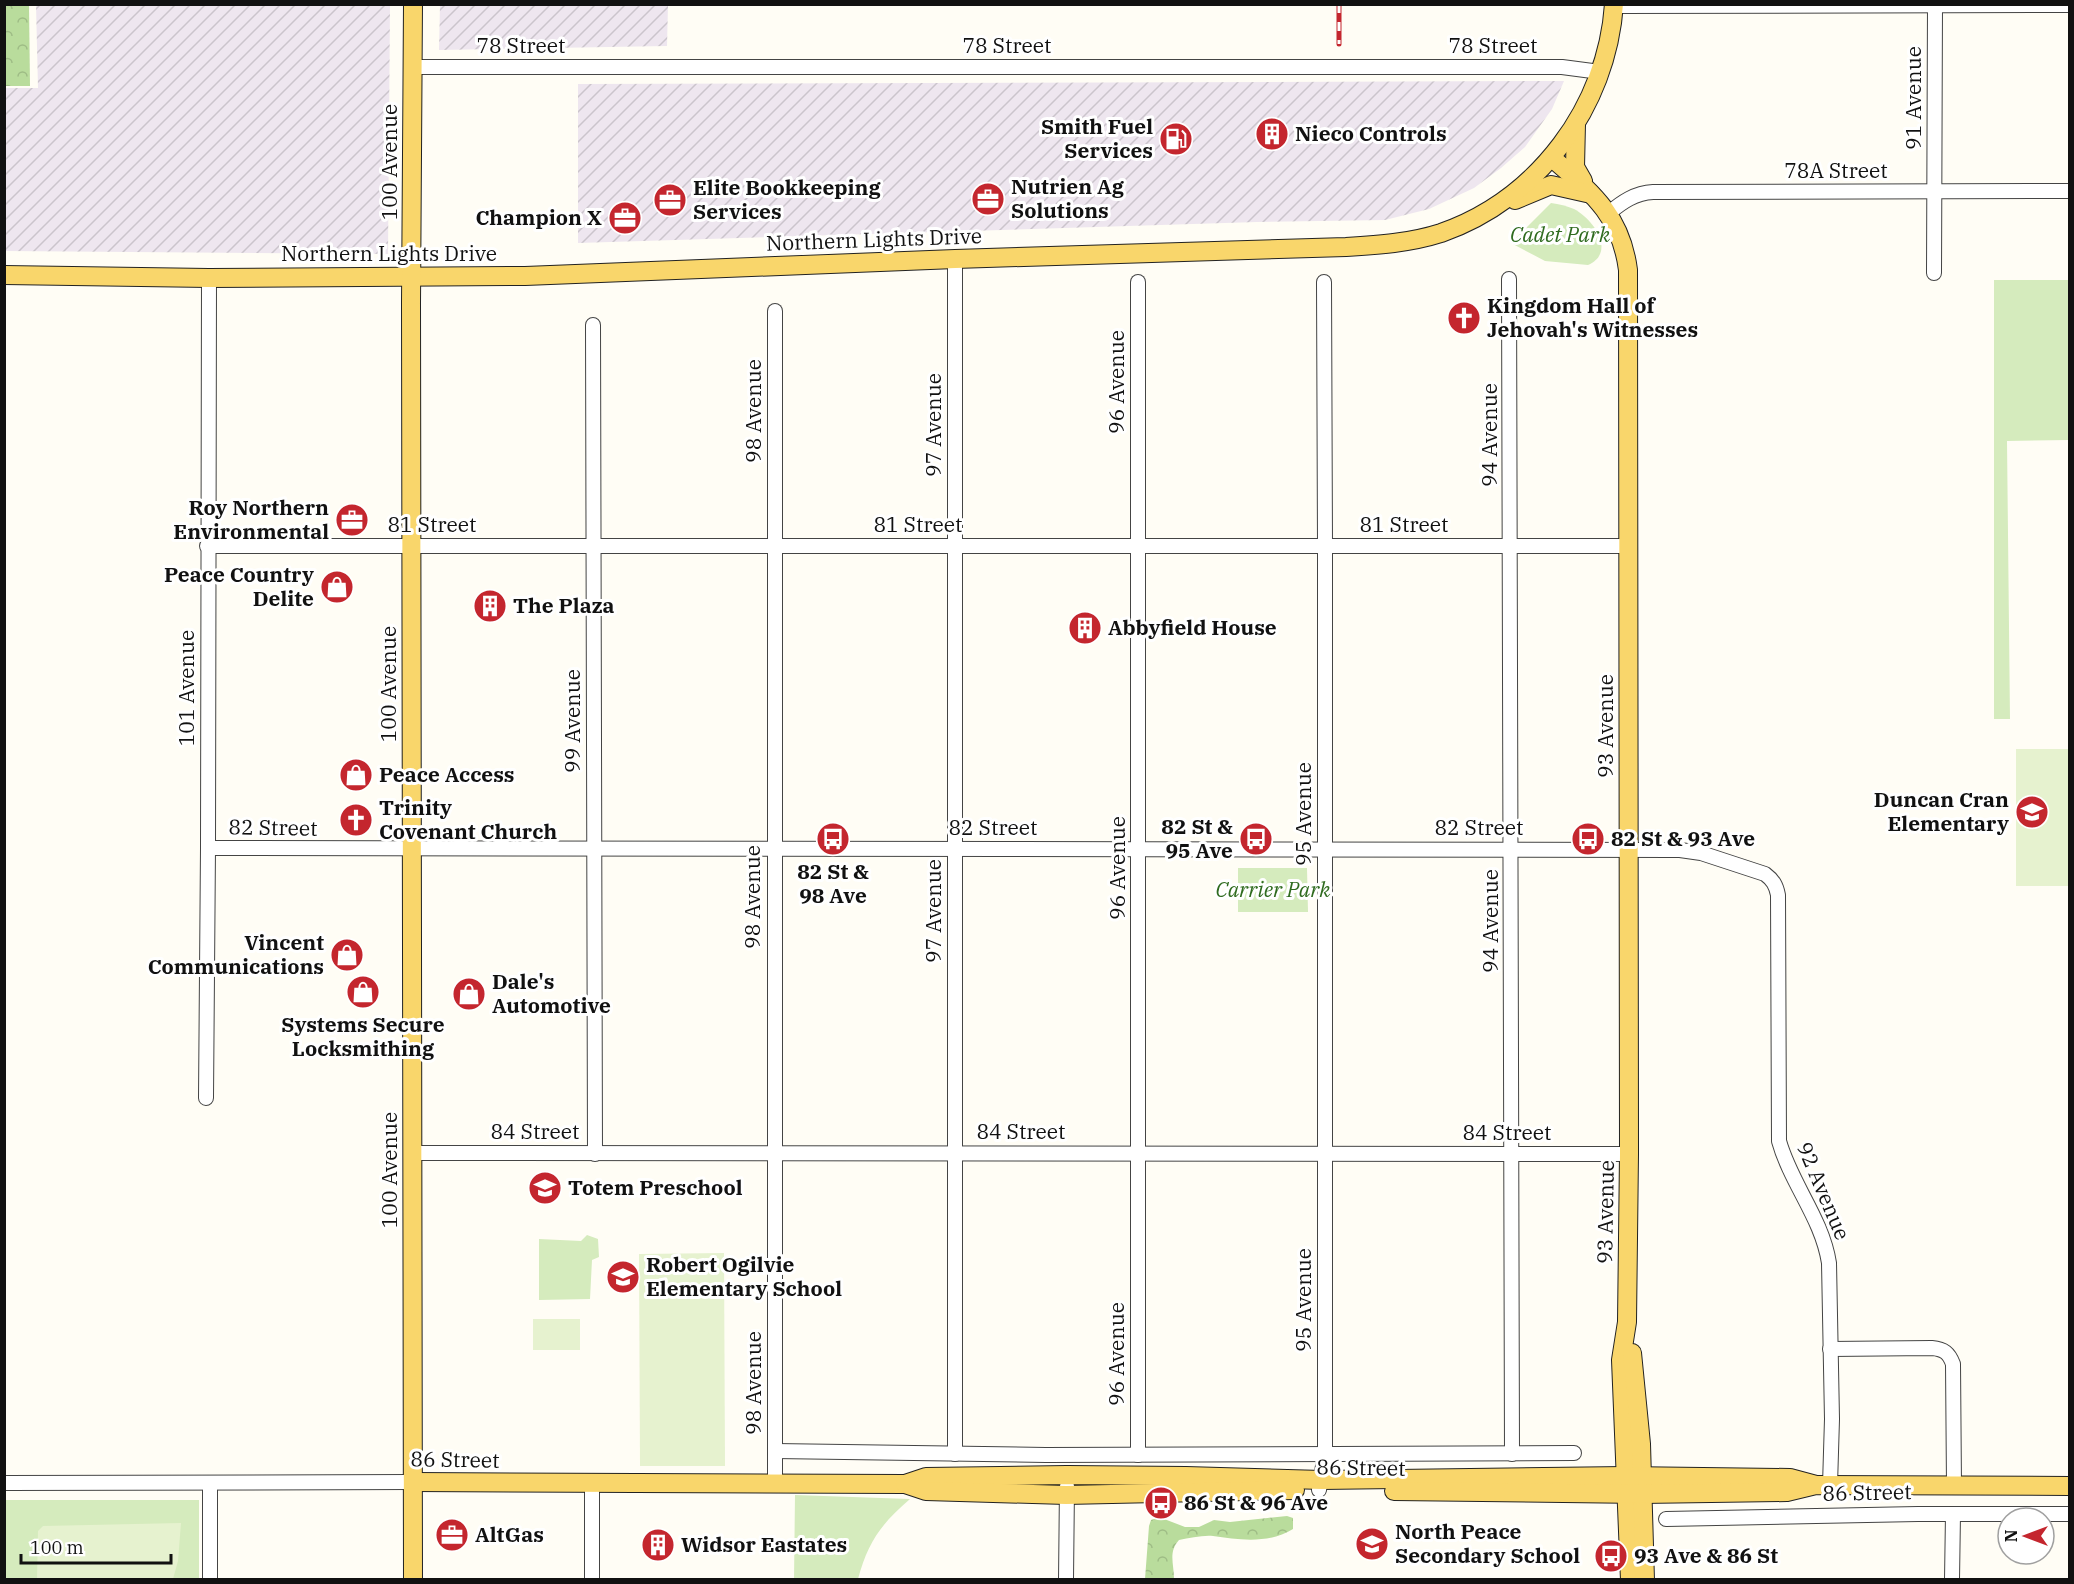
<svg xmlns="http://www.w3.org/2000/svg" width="2074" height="1584" viewBox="0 0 2074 1584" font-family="'IBM Plex Serif',serif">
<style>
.industrial{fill:url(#industrial-furrows)}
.forest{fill:url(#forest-crowns)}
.park{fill:#d5ebbd}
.pitch{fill:#e6f2cf}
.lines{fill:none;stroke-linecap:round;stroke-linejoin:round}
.minor-casing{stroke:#444;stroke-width:16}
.major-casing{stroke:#222;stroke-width:20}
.minor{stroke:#fff;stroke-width:14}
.major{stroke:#f9d66b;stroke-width:18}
.rail-casing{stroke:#c4262e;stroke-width:5}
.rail{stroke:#fff;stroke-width:3;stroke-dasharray:9;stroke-linecap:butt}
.labels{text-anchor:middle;stroke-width:6;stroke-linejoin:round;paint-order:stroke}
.street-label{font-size:21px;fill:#111;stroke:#fff}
.poi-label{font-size:21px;font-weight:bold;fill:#111;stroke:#fff;text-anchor:start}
.park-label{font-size:21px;font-style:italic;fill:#2f6b1f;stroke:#fff}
</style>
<defs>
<pattern id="industrial-furrows" width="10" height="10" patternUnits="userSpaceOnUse" patternTransform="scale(1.5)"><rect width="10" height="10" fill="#eee6ef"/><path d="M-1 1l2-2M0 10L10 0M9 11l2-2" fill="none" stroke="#cbc4cc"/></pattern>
<pattern id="forest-crowns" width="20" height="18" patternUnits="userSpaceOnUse" patternTransform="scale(1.5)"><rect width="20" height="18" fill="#b9dc9c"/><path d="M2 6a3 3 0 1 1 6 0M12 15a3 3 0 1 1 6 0" fill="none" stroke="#9ebc85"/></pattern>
</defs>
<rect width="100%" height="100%" fill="#fffdf5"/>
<!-- industrial -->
<g class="industrial">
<path d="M36,5H390L388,254L5,251V88H38Z"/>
<path d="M440,5H668L667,46L439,50Z"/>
<path d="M1564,81L1552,109L1525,147L1501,168L1474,188L1429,209L1385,220L1257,222L578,243V84Z"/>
</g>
<!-- forest -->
<g class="forest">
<path d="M5,4L29,5L30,86H5Z"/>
<path d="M1287,1516L1293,1518V1529C1270,1544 1239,1540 1213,1536C1203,1535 1190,1538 1179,1540C1168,1552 1174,1564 1174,1579H1145L1149,1526L1151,1520L1159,1517L1185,1527H1199L1214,1520L1230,1522Z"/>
</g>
<!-- park -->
<g class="park">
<path d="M1551,203C1559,204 1567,206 1574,209C1593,219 1617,252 1588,265L1545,261L1511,243Z"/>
<path d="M1994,280H2070L2069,440L2007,441L2010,719H1994Z"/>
<path d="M1238,868H1307L1308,912H1238Z"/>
<path d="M587,1235L598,1239L599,1257L592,1260L590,1299L539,1300V1239L581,1241Z"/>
<path d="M795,1495L910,1499C881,1524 868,1542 858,1579L794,1580Z"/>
<path d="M5,1500H199V1579L5,1580Z"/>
</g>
<!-- pitch -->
<g class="pitch">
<rect x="2016" y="749" width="53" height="137"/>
<path d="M724,1253L725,1466H640L639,1254Z"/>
<rect x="533" y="1319" width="47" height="31"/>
<path d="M181,1523L178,1561L173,1579H37L38,1531L43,1526Z"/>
</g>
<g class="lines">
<defs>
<g id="minor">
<path d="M1613,6L2070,5"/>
<path d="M413,67H1562L1600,72"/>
<path d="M1609,213C1622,202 1635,193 1653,192L2070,191"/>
<path d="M1934,273L1935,4"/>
<path d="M1509,279L1512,1454"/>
<path d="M1138,282V1455"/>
<path d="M775,311V1483"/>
<path d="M593,325L595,1154"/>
<path d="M207,546H1628"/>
<path d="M208,848L1680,850L1701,853L1765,874C1773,880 1776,885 1778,895L1779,1141C1791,1184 1822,1218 1829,1263L1832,1419L1830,1485"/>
<path d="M206,1098L208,848L209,278"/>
<path d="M412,1153L1629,1154"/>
<path d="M1830,1349L1932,1348C1944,1349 1949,1353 1953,1364L1954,1486"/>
<path d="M775,1451L1046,1455L1574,1453"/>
<path d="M955,1454V259"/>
<path d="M4,1483L413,1482"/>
<path d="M592,1484V1580"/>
<path d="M1319,1490L1325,1454V546L1324,282"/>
<path d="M1666,1519L1918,1514H2070"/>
<path d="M210,1580V1483"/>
<path d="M1066,1580L1067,1486"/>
<path d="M1952,1580L1953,1514"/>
</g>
<g id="major">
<path d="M1576,124L1575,167L1583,181"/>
<path d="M1552,158C1591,192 1621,215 1628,270L1629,1154L1627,1322L1621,1360L1630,1580"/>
<path d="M1515,200L1551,185L1591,194"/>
<path d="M4,275L209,278L525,276L955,259L1346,247C1378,245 1410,243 1441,233C1538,199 1607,107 1614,4"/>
<path d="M1632,1353L1641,1444L1645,1580"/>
<path d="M413,1482L905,1484L926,1477L1067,1475L1186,1476L1322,1480L1625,1476L1790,1478L1816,1485"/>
<path d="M905,1484L926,1491L1066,1495L1295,1490"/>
<path d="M1394,1491L1642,1494L1787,1492L1816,1485L2070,1486"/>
<path d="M413,1580L411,304L413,4"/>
</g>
</defs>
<!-- minor casing -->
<use href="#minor" class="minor-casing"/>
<!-- major casing -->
<use href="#major" class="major-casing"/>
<!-- minor -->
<use href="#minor" class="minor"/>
<!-- major -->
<use href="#major" class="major"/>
<defs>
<path id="rail" d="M1339,4V44"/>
</defs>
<!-- rail casing -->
<use href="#rail" class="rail-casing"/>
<!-- rail -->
<use href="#rail" class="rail"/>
</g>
<!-- icons -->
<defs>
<symbol id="building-disc" viewBox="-11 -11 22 22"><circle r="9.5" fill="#c4262e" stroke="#fff"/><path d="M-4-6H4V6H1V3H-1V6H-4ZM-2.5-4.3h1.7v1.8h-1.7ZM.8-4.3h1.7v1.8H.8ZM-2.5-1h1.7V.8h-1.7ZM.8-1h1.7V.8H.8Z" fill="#fff"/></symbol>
<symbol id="fuel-disc" viewBox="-11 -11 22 22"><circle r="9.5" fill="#c4262e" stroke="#fff"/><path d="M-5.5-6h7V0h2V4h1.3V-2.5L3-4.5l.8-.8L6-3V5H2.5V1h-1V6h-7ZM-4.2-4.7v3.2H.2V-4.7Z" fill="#fff"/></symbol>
<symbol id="office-disc" viewBox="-11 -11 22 22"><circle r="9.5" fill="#c4262e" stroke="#fff"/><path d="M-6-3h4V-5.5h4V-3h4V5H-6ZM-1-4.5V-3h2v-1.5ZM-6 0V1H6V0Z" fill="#fff"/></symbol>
<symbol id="church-disc" viewBox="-11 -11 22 22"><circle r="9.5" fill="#c4262e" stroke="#fff"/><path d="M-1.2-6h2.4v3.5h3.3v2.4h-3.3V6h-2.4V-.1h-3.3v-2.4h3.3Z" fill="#fff"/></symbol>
<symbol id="shop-disc" viewBox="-11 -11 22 22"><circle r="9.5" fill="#c4262e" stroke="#fff"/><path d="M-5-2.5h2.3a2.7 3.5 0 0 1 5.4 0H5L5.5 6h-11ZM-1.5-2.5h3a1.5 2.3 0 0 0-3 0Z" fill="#fff"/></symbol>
<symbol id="school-disc" viewBox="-11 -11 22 22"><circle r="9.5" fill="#c4262e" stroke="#fff"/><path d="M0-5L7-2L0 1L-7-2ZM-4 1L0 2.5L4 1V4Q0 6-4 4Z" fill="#fff"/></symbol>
<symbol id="bus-disc" viewBox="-11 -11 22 22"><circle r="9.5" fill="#c4262e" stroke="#fff"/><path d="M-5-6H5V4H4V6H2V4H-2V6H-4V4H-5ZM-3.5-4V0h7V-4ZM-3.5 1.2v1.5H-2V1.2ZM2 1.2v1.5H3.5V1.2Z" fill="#fff"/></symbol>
</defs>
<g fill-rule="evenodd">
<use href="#building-disc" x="1253" y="115" width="38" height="38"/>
<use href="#fuel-disc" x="1157" y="120" width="38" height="38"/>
<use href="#office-disc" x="969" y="180" width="38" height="38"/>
<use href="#office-disc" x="651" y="181" width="38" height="38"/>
<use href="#office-disc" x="606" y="199" width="38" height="38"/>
<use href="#church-disc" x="1445" y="299" width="38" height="38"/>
<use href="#office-disc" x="333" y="501" width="38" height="38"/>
<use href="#shop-disc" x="318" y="568" width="38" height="38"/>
<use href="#building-disc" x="471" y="587" width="38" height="38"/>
<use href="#building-disc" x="1066" y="609" width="38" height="38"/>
<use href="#shop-disc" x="337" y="756" width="38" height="38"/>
<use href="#school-disc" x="2013" y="793" width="38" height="38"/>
<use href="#church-disc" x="337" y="801" width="38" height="38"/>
<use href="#bus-disc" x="814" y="820" width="38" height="38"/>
<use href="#bus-disc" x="1237" y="820" width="38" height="38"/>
<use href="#bus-disc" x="1569" y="820" width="38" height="38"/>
<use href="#shop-disc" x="328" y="936" width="38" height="38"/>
<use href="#shop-disc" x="344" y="973" width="38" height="38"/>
<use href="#shop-disc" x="450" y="975" width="38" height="38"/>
<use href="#school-disc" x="526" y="1169" width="38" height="38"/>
<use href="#school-disc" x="604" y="1258" width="38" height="38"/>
<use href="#bus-disc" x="1142" y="1484" width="38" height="38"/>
<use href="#office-disc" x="433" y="1516" width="38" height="38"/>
<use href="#school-disc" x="1353" y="1525" width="38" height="38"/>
<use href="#building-disc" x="639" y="1526" width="38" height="38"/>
<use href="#bus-disc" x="1592" y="1537" width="38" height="38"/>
</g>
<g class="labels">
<!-- street labels -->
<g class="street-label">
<text x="521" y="53">78 Street</text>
<text x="1007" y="53">78 Street</text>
<text x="1493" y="53">78 Street</text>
<text transform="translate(1914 98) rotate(-90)" y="7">91 Avenue</text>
<text transform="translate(390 162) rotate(-90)" y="7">100 Avenue</text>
<text x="1836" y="178">78A Street</text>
<text transform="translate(874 240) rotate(-2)" y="7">Northern Lights Drive</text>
<text x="389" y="261">Northern Lights Drive</text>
<text transform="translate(1117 382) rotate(-90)" y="7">96 Avenue</text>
<text transform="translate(754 411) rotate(-90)" y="7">98 Avenue</text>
<text transform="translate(934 425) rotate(-90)" y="7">97 Avenue</text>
<text transform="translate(1490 435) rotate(-90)" y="7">94 Avenue</text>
<text x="432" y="532">81 Street</text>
<text x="918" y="532">81 Street</text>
<text x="1404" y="532">81 Street</text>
<text transform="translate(389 684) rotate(-90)" y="7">100 Avenue</text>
<text transform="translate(187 688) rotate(-90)" y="7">101 Avenue</text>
<text transform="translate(573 721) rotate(-90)" y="7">99 Avenue</text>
<text transform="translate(1606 726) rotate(-90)" y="7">93 Avenue</text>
<text transform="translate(1304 814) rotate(-90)" y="7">95 Avenue</text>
<text transform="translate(273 828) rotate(1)" y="7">82 Street</text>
<text x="993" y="835">82 Street</text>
<text x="1479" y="835">82 Street</text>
<text transform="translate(1118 868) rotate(-90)" y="7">96 Avenue</text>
<text transform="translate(753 897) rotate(-90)" y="7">98 Avenue</text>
<text transform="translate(934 911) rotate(-90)" y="7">97 Avenue</text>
<text transform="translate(1491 921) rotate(-90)" y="7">94 Avenue</text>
<text x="535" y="1139">84 Street</text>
<text x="1021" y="1139">84 Street</text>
<text x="1507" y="1140">84 Street</text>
<text transform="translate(390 1170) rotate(-90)" y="7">100 Avenue</text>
<text transform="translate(1823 1191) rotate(67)" y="7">92 Avenue</text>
<text transform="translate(1606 1212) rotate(-89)" y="7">93 Avenue</text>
<text transform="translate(1304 1300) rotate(-90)" y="7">95 Avenue</text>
<text transform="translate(1117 1354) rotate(-90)" y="7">96 Avenue</text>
<text transform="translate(754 1383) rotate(-90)" y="7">98 Avenue</text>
<text transform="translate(455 1460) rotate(1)" y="7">86 Street</text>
<text transform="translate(1361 1468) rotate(1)" y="7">86 Street</text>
<text transform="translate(1867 1493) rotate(-1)" y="7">86 Street</text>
</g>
<!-- poi labels -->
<g class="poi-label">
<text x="1153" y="134" text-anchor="end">Smith Fuel<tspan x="1153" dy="24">Services</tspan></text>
<text x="1295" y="141">Nieco Controls</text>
<text x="1011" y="194">Nutrien Ag<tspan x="1011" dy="24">Solutions</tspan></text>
<text x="693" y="195">Elite Bookkeeping<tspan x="693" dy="24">Services</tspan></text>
<text x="602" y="225" text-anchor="end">Champion X</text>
<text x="1487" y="313">Kingdom Hall of<tspan x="1487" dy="24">Jehovah's Witnesses</tspan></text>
<text x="329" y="515" text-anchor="end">Roy Northern<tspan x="329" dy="24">Environmental</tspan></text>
<text x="314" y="582" text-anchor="end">Peace Country<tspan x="314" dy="24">Delite</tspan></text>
<text x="513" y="613">The Plaza</text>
<text x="1108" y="635">Abbyfield House</text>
<text x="379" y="782">Peace Access</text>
<text x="2009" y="807" text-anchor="end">Duncan Cran<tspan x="2009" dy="24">Elementary</tspan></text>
<text x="379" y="815">Trinity<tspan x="379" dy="24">Covenant Church</tspan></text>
<text x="1233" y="834" text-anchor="end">82 St &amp;<tspan x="1233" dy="24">95 Ave</tspan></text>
<text x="1611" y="846">82 St &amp; 93 Ave</text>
<text x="833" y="879" text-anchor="middle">82 St &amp;<tspan x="833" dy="24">98 Ave</tspan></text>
<text x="324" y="950" text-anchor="end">Vincent<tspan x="324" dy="24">Communications</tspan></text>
<text x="492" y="989">Dale's<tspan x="492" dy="24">Automotive</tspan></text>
<text x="363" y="1032" text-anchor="middle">Systems Secure<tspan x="363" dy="24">Locksmithing</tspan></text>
<text x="568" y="1195">Totem Preschool</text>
<text x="646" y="1272">Robert Ogilvie<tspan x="646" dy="24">Elementary School</tspan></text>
<text x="1184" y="1510">86 St &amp; 96 Ave</text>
<text x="1395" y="1539">North Peace<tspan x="1395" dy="24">Secondary School</tspan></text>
<text x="475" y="1542">AltGas</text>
<text x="681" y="1552">Widsor Eastates</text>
<text x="1634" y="1563">93 Ave &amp; 86 St</text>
</g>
<!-- park labels -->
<g class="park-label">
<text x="1560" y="242">Cadet Park</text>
<text x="1273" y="897">Carrier Park</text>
</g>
</g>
<!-- border -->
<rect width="2074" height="1584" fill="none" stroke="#111111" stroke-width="12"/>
<!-- north arrow -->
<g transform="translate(2026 1536) rotate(270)"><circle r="28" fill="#ffffff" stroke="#a0a0a0" stroke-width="1.5"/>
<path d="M0-4.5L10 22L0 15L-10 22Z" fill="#c4262e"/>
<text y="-9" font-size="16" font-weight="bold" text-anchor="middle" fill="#111111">N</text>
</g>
<!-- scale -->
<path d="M21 1554v9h150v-9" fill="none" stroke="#111111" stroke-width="3"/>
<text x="30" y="1554" font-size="18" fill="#111111" stroke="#ffffff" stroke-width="4.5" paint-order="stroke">100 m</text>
</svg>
